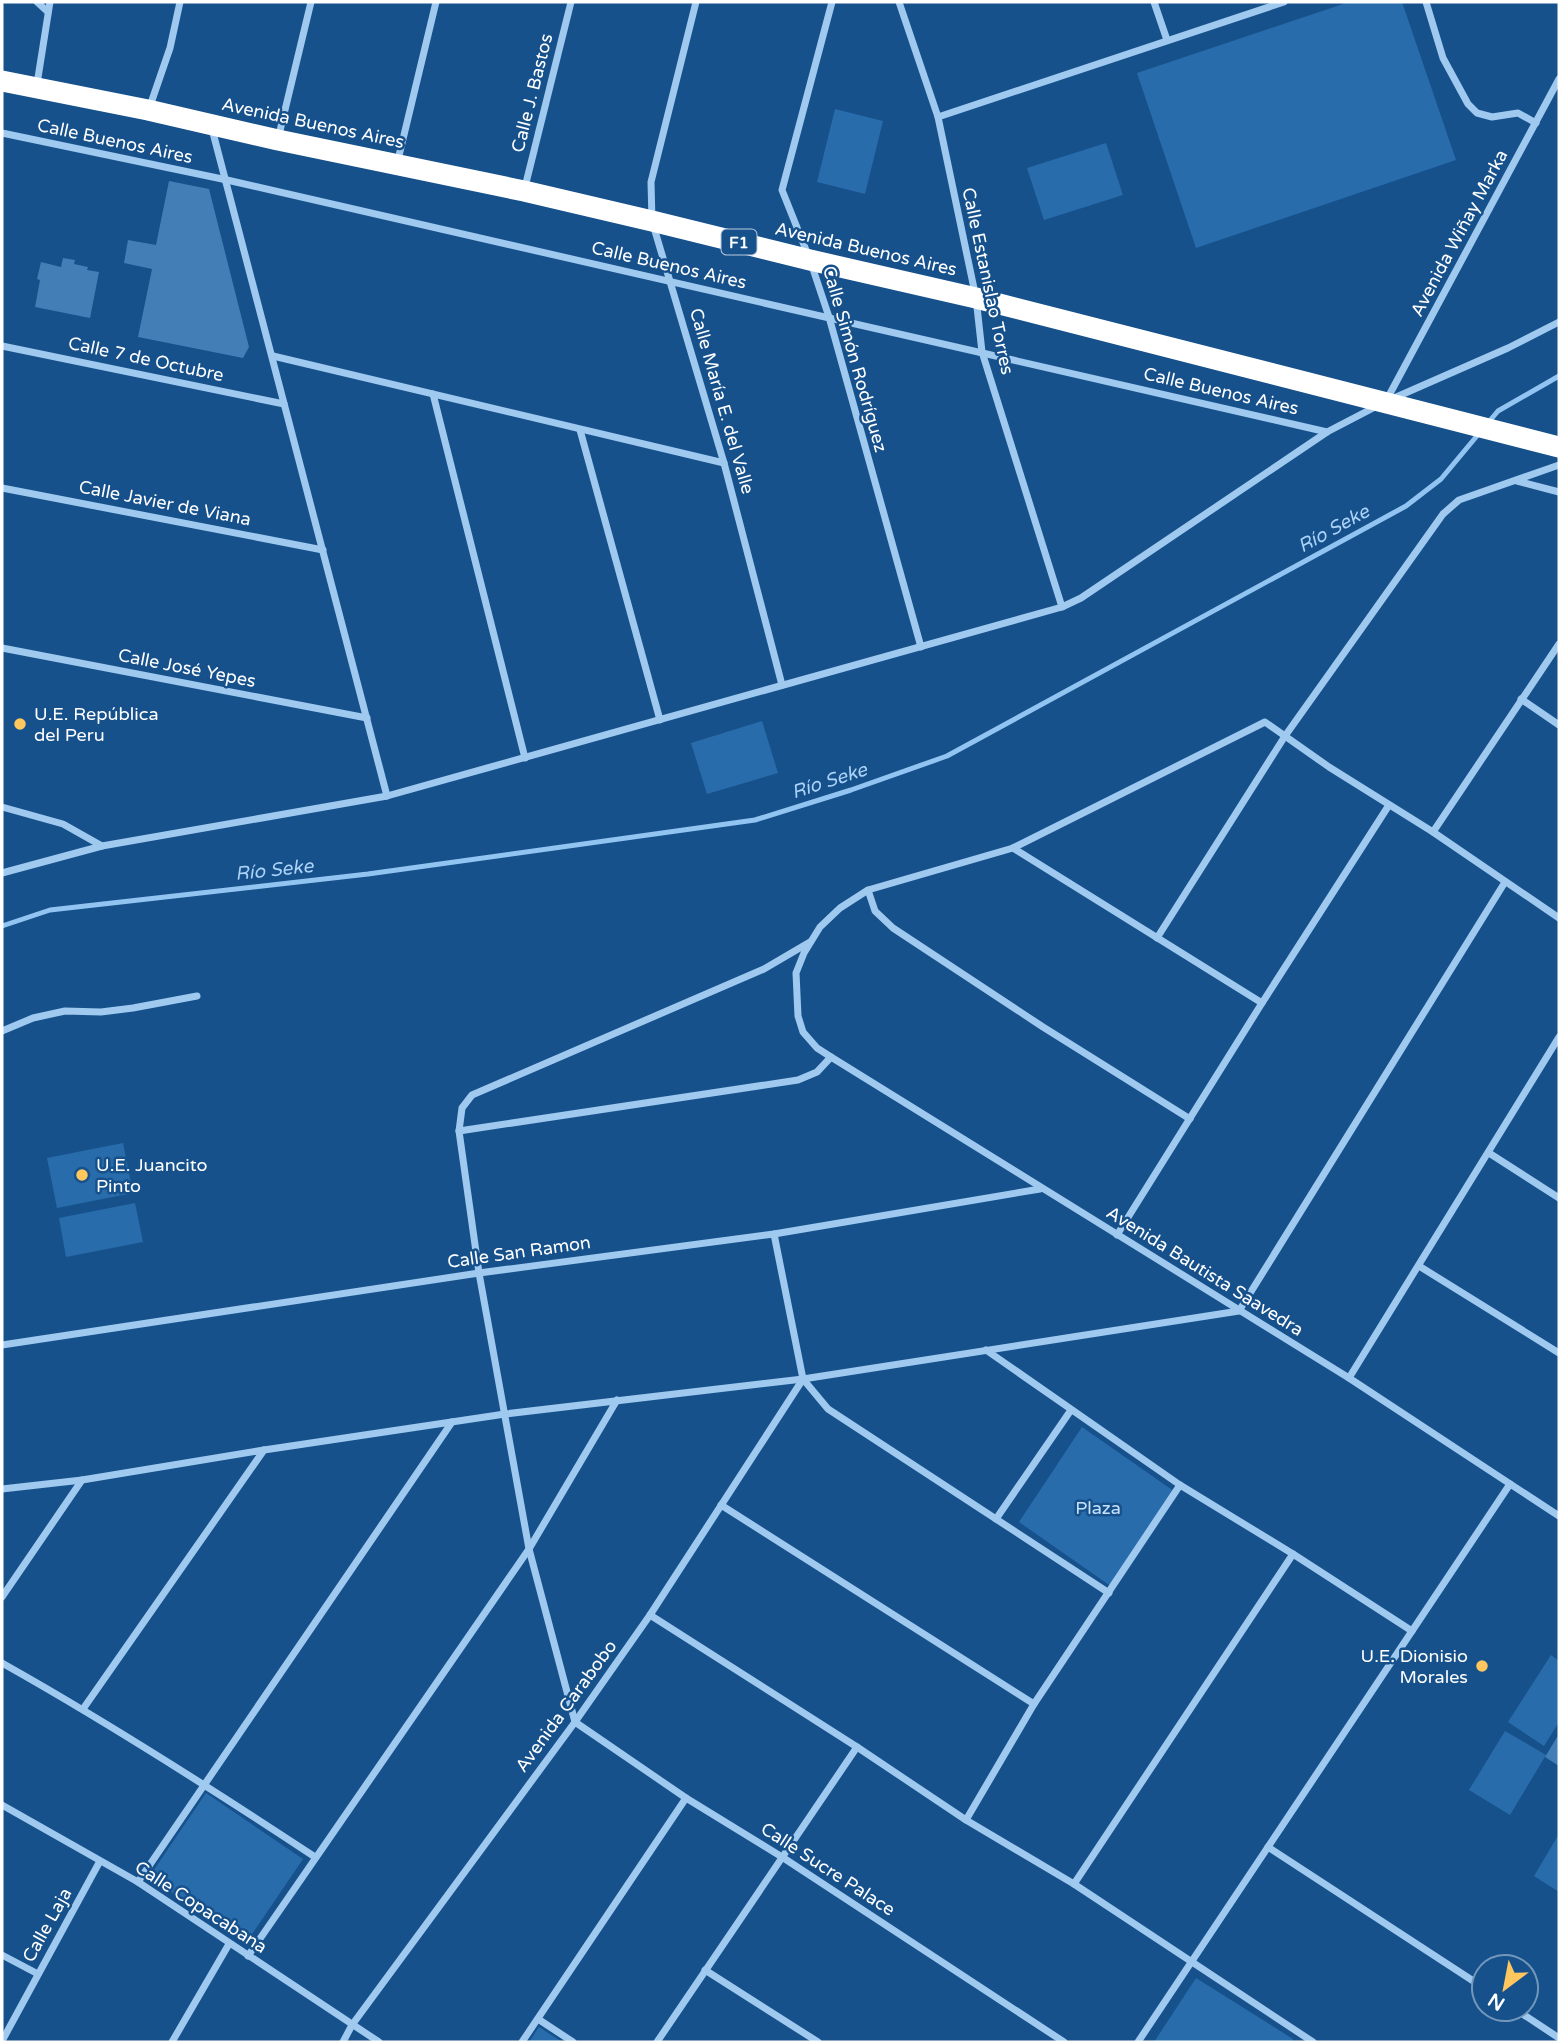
<svg xmlns="http://www.w3.org/2000/svg" width="1561" height="2044" viewBox="0 0 1561 2044" font-family="'Varela Round',sans-serif">
<style>
.green{fill:#286cab}
.lines{fill:none;stroke-linecap:round;stroke-linejoin:round}
.stream{stroke:#92c4f2;stroke-width:5}
.building{fill:#437eb7}
.street{stroke:#9fc9ef;stroke-width:7}
.highway{stroke:#fff;stroke-width:21}
.poi-dot{fill:#ffc75e;stroke:#16518c;stroke-width:2.5}
.labels{text-anchor:middle;stroke-width:5;stroke-linejoin:round;paint-order:stroke}
.shield{fill:#16518c;stroke:#b9cbdc;stroke-width:2}
.shield-label{font-size:16px;font-weight:bold;fill:#fff}
.street-label{font-size:18px;fill:#fff;stroke:#16518c}
.poi-label{font-size:18px;fill:#fff;stroke:#16518c;text-anchor:start}
.park-label{font-size:18px;fill:#c6e1fb;stroke:#16518c}
.water-label{font-size:19px;font-style:italic;fill:#abd2f7;stroke:#16518c}
</style>
<rect width="100%" height="100%" fill="#16518c"/>
<!-- green -->
<g class="green">
<path d="M1349,2H1402L1456,160L1196,248L1137,73Z"/>
<path d="M835,109L883,121L865,194L817,182Z"/>
<path d="M1106,143L1123,195L1044,220L1027,168Z"/>
<path d="M762,721L778,773L707,794L691,743Z"/>
<path d="M123,1143L133,1193L57,1208L47,1158Z"/>
<path d="M135,1203L143,1242L66,1257L59,1218Z"/>
<path d="M1082,1427L1178,1494L1112,1587L1019,1522Z"/>
<path d="M1551,1655L1559,1661V1722L1544,1746L1508,1722Z"/>
<path d="M1505,1731L1546,1755L1510,1815L1469,1790Z"/>
<path d="M206,1793L303,1859L246,1943L149,1877Z"/>
<path d="M1559,1834V1892L1534,1876Z"/>
<path d="M1196,1978L1293,2039L1291,2042H1154Z"/>
<path d="M539,2027L562,2042H529Z"/>
</g>
<g class="lines">
<!-- stream -->
<g class="stream">
<path d="M1487,424L1498,411L1559,376"/>
<path d="M2,926L50,910L368,874L755,820L851,790L947,756L1406,506L1441,479L1481,431"/>
</g>
</g>
<!-- building -->
<g class="building">
<path d="M169,181L209,189L249,347L243,358L138,337L152,269L124,263L128,240L156,245Z"/>
<path d="M63,258L75,260L74,264L88,267L87,270L99,272L90,318L35,307L40,280L37,279L41,262L61,267Z"/>
<path d="M1559,1734V1766L1545,1757Z"/>
</g>
<g class="lines">
<!-- street -->
<g class="street">
<path d="M37,2L48,12"/>
<path d="M696,2L651,182L652,221L724,463L782,685"/>
<path d="M832,2L782,190L810,260L829,317L921,647"/>
<path d="M899,2L938,117L976,298L982,352L1062,607"/>
<path d="M1154,2L1167,40"/>
<path d="M1426,2L1443,58L1468,104L1477,113L1492,117L1518,113L1536,123"/>
<path d="M37,84L50,2"/>
<path d="M150,106L170,48L180,2"/>
<path d="M938,117L1284,2"/>
<path d="M212,129L387,796"/>
<path d="M2,133L227,180L1327,432"/>
<path d="M278,139L311,2"/>
<path d="M397,164L436,2"/>
<path d="M525,187L571,2"/>
<path d="M2,346L284,404"/>
<path d="M273,356L724,463"/>
<path d="M433,394L525,758"/>
<path d="M1394,398L1508,348L1559,322"/>
<path d="M1386,401L1559,79"/>
<path d="M580,430L660,720"/>
<path d="M1517,481L1559,492"/>
<path d="M2,488L323,550"/>
<path d="M2,648L367,718"/>
<path d="M1521,699L1559,725"/>
<path d="M2,807L63,824L102,846L387,796L1062,607L1081,598L1327,432L1377,406"/>
<path d="M1433,832L1559,644"/>
<path d="M1013,848L1262,1003"/>
<path d="M2,873L102,846"/>
<path d="M868,890L875,911L893,928L1043,1027L1190,1119"/>
<path d="M1559,918L1433,832L1329,767L1265,722L1013,848L868,890L840,908L820,927L804,953L796,973L798,1016L803,1032L817,1048L831,1057L1349,1378L1559,1516"/>
<path d="M1157,938L1285,736L1443,514L1459,500L1559,465"/>
<path d="M810,942L764,969L472,1095L462,1108L459,1131L479,1273L529,1549L575,1722L686,1798L782,1857L1064,2042"/>
<path d="M2,1031L33,1018L65,1011L101,1012L133,1008L197,996"/>
<path d="M459,1131L798,1080L817,1072L831,1057"/>
<path d="M1489,1153L1559,1198"/>
<path d="M774,1234L803,1379L828,1409L1109,1593"/>
<path d="M1117,1235L1262,1003L1389,805"/>
<path d="M1419,1266L1559,1353"/>
<path d="M2,1345L479,1273L774,1234L1040,1189"/>
<path d="M986,1350L1180,1485L1293,1554L1412,1631"/>
<path d="M1349,1378L1559,1037"/>
<path d="M2,1489L82,1480L264,1450L505,1414L803,1379L1239,1311L1505,882"/>
<path d="M721,1505L1034,1704"/>
<path d="M996,1519L1071,1410"/>
<path d="M2,1597L82,1480"/>
<path d="M650,1615L857,1747L966,1820L1074,1884L1313,2042"/>
<path d="M2,1663C109,1723 212,1789 315,1857"/>
<path d="M83,1709L264,1450"/>
<path d="M2,1805L138,1882L379,2042"/>
<path d="M966,1820L1034,1704L1180,1485"/>
<path d="M1268,1847L1484,1988"/>
<path d="M138,1882L452,1422"/>
<path d="M1074,1884L1293,1554"/>
<path d="M2,1955L38,1974"/>
<path d="M248,1956L529,1549L617,1400"/>
<path d="M705,1970L818,2042"/>
<path d="M1515,2009L1559,2038"/>
<path d="M538,2019L573,2042"/>
<path d="M2,2041L100,1861"/>
<path d="M172,2042L229,1944"/>
<path d="M343,2042L352,2025L575,1722L650,1615L803,1379"/>
<path d="M522,2042L686,1798"/>
<path d="M657,2042L857,1747"/>
<path d="M1138,2042L1510,1484"/>
</g>
<!-- highway -->
<path class="highway" d="M2,81L148,110L278,140L524,191L652,221L810,260L976,298L1559,447"/>
</g>
<!-- markers -->
<g class="poi-dot">
<circle cx="20" cy="724" r="7"/>
<circle cx="82" cy="1175" r="7"/>
<circle cx="1482" cy="1666" r="7"/>
</g>
<g class="labels">
<!-- shield labels -->
<rect class="shield" x="721.5" y="229.5" width="35" height="25" rx="5"/>
<g class="shield-label">
<text x="739" y="248">F1</text>
</g>
<!-- street labels -->
<g class="street-label">
<text transform="translate(532 93) rotate(-76)" y="6">Calle J. Bastos</text>
<text transform="translate(313 123) rotate(12)" y="6">Avenida Buenos Aires</text>
<text transform="translate(115 141) rotate(12)" y="6">Calle Buenos Aires</text>
<text transform="translate(1459 233) rotate(-62)" y="6">Avenida Wiñay Marka</text>
<text transform="translate(866 249) rotate(13)" y="6">Avenida Buenos Aires</text>
<text transform="translate(669 265) rotate(13)" y="6">Calle Buenos Aires</text>
<text transform="translate(988 281) rotate(78)" y="6">Calle Estanislao Torres</text>
<text transform="translate(146 359) rotate(12)" y="6">Calle 7 de Octubre</text>
<text transform="translate(855 359) rotate(74)" y="6">Calle Simón Rodríguez</text>
<text transform="translate(1221 391) rotate(13)" y="6">Calle Buenos Aires</text>
<text transform="translate(722 401) rotate(74)" y="6">Calle María E. del Valle</text>
<text transform="translate(165 503) rotate(11)" y="6">Calle Javier de Viana</text>
<text transform="translate(187 668) rotate(11)" y="6">Calle José Yepes</text>
<text transform="translate(519 1252) rotate(-8)" y="6">Calle San Ramon</text>
<text transform="translate(1205 1271) rotate(32)" y="6">Avenida Bautista Saavedra</text>
<text transform="translate(566 1706) rotate(-54)" y="6">Avenida Carabobo</text>
<text transform="translate(828 1869) rotate(33)" y="6">Calle Sucre Palace</text>
<text transform="translate(201 1907) rotate(33)" y="6">Calle Copacabana</text>
<text transform="translate(47 1925) rotate(-61)" y="6">Calle Laja</text>
</g>
<!-- poi labels -->
<g class="poi-label">
<text x="34" y="720">U.E. República<tspan x="34" dy="21">del Peru</tspan></text>
<text x="96" y="1171">U.E. Juancito<tspan x="96" dy="21">Pinto</tspan></text>
<text x="1468" y="1662" text-anchor="end">U.E. Dionisio<tspan x="1468" dy="21">Morales</tspan></text>
</g>
<!-- park labels -->
<g class="park-label">
<text x="1098" y="1514">Plaza</text>
</g>
<!-- water labels -->
<g class="water-label">
<text transform="translate(1333 528) rotate(-29)" y="7">Río Seke</text>
<text transform="translate(829 780) rotate(-18)" y="7">Río Seke</text>
<text transform="translate(274 869) rotate(-6)" y="7">Río Seke</text>
</g>
</g>
<!-- border -->
<rect width="1561" height="2044" fill="none" stroke="#ffffff" stroke-width="7"/>
<!-- north arrow -->
<g transform="translate(1505 1988) rotate(212)"><circle r="33" fill="#16518c" stroke="#7397ba" stroke-width="2"/>
<path d="M0-5L12 26L0 18L-12 26Z" fill="#ffc75e"/>
<text y="-10" font-size="19" font-weight="bold" text-anchor="middle" fill="#ffffff">N</text>
</g>
</svg>
